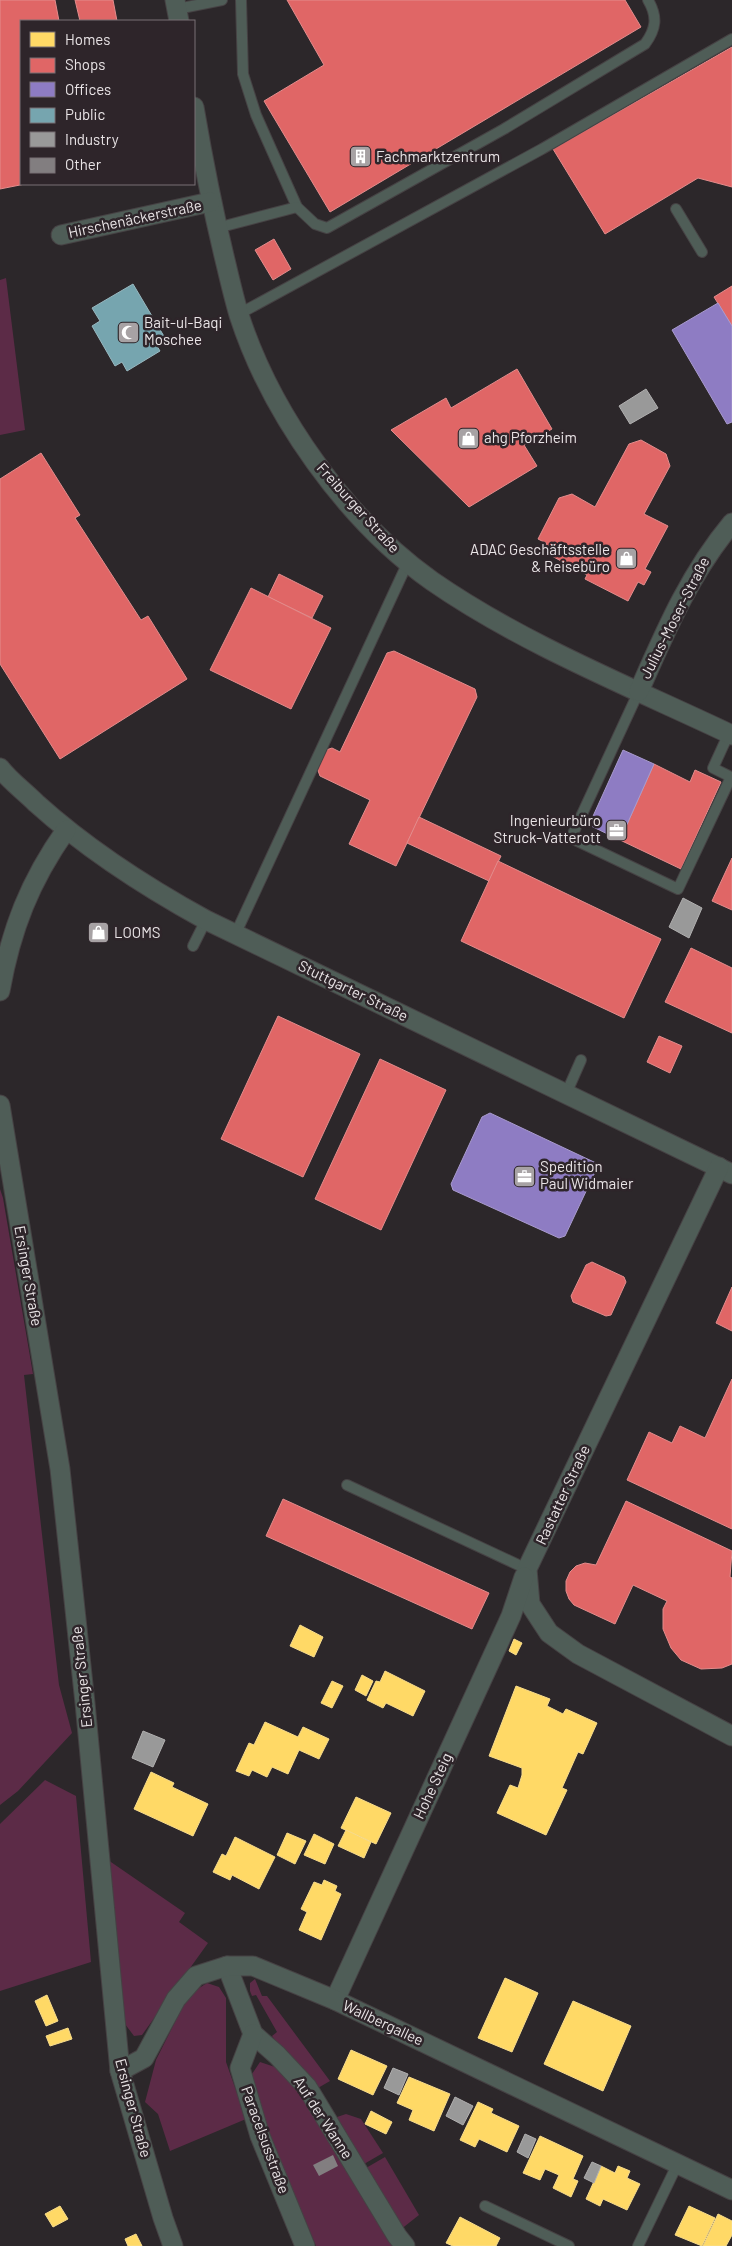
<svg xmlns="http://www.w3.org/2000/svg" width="732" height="2246" viewBox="0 0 732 2246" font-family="Barlow,sans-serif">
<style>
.green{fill:#5c2b47}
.homes{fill:#ffd966;stroke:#f8dc8c}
.shops{fill:#e06666;stroke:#e38c8c}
.offices{fill:#8e7cc3;stroke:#a99bce}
.public{fill:#76a5af;stroke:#98b8c0}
.industry{fill:#999;stroke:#b1b0b0}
.building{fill:#827e80}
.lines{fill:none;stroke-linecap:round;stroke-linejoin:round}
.lane-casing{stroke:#464244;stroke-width:12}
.street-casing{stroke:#464244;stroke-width:21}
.lane{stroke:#4f5d57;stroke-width:10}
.street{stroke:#4f5d57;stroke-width:19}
.labels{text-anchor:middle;stroke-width:5;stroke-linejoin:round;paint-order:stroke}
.poi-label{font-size:15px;fill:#e9e4e6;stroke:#2e252a;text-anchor:start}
.street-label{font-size:15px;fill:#e9e4e6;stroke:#2e252a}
</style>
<rect width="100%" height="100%" fill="#2c272a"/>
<!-- green -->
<g class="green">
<path d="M6,278L25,430L0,435V280Z"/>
<path d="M0,1189L3,1198L33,1374L24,1375L59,1685L72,1733L18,1791L0,1805Z"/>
<path d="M45,1780L76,1796L91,1962L0,1991V1824Z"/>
<path d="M108,1860L185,1913L179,1922L208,1943L142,2035L134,2036L125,2024Z"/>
<path d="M255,1979L262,1996H267L330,2081L318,2088L284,2052L272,2036L277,2032L256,1995L252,1996L250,1991V1983Z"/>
<path d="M207,1983L219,1987L226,1998V2062L246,2119L170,2151L158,2114L145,2102L156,2060L183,2006L193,1992Z"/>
<path d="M260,2062L281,2069L302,2087L400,2246H316L260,2114L252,2074Z"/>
<path d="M346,2114L361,2119L383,2153L364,2164L337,2117Z"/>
<path d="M385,2157L419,2215L400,2230L366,2168Z"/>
</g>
<!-- homes -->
<g class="homes">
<path d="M300,1625L323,1637L314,1657L290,1646Z"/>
<path d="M514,1639L522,1643L516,1655L509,1651Z"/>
<path d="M385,1671L425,1691L413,1716L386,1703L383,1708L367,1700L376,1681L380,1682Z"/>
<path d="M362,1675L373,1681L366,1696L355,1690Z"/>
<path d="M332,1681L343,1686L332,1708L321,1703Z"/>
<path d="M516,1686L550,1699L547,1706L563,1714L566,1709L597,1723L583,1754L578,1752L562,1788L567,1790L546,1835L497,1813L510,1785L518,1788L522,1775V1768L489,1756Z"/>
<path d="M265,1722L298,1737L303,1727L329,1739L319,1759L299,1750L288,1774L272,1767L267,1777L252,1770L249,1776L236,1771L249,1743L254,1745Z"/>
<path d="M151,1772L174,1783L172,1787L208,1804L193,1836L134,1809Z"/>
<path d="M356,1797L391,1813L376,1844L341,1828Z"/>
<path d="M346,1830L371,1842L364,1858L338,1846Z"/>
<path d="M287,1833L306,1841L295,1864L277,1855Z"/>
<path d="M314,1834L334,1844L325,1864L304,1855Z"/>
<path d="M235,1837L275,1857L259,1889L232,1875L230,1880L213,1872L222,1854L226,1856Z"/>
<path d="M324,1880L337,1886L335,1891L341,1894L321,1940L299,1930L307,1912L301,1909L314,1882L322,1885Z"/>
<path d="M505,1978L538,1993L512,2052L478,2038Z"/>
<path d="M47,1995L58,2021L46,2026L35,2001Z"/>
<path d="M573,2001L631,2026L603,2091L544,2064Z"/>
<path d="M68,2028L72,2039L50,2046L46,2036Z"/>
<path d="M351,2050L387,2066L373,2095L338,2079Z"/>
<path d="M409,2077L450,2094L434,2131L409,2120L413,2110L397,2103Z"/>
<path d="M478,2102L493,2109L491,2113L519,2126L507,2152L479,2139L475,2147L460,2140Z"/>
<path d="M371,2111L392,2122L386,2134L365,2124Z"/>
<path d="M540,2136L583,2156L573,2179L578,2181L571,2197L553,2188L559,2175L545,2169L540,2180L523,2173Z"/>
<path d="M601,2166L615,2173L618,2166L630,2171L627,2178L640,2184L627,2210L603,2199L600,2206L586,2199Z"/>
<path d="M60,2206L68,2219L53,2227L45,2214Z"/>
<path d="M689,2206L715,2218L702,2246L675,2235Z"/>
<path d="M718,2214L732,2221V2235L726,2246H703Z"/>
<path d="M460,2217L500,2238L496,2246H453L446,2243Z"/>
<path d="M136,2234L142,2246H128L125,2239Z"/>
</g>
<!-- shops -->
<g class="shops">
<path d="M0,0H55L59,21H21V184H25L0,189Z"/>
<path d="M75,0H113L117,21H80Z"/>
<path d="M287,0H625L641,27L330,212L264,101L324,65Z"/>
<path d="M732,47V187L698,178L605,234L553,149Z"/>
<path d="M274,239L291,269L273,280L255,250Z"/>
<path d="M732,286V326L714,297Z"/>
<path d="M517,369L552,429L524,445L537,466L469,507L391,430L446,398L451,408Z"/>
<path d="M641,440L666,454L670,466L644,514L668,526L645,569L651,572L644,585L638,582L628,601L585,579L587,575L550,555L546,543L538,539L559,498L572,494L595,507L629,444Z"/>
<path d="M41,453L80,515L75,518L141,620L148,616L187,679L60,759L0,664V479Z"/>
<path d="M279,574L323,596L312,618L268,597Z"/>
<path d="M251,588L331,628L291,709L210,670Z"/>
<path d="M394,651L475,689L477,697L396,866L349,844L370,800L320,776L317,768L326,750L332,748L340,752L387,653Z"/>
<path d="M654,764L690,782L695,770L721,782L681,869L620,840Z"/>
<path d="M419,817L501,856L489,881L407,843Z"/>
<path d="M732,858V910L712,901Z"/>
<path d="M498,861L661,939L624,1018L461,941Z"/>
<path d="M691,948L732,968V1033L665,1002Z"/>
<path d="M278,1016L360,1054L303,1177L221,1139Z"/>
<path d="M659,1036L682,1046L670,1073L647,1062Z"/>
<path d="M380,1059L446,1090L381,1230L315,1199Z"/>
<path d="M592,1262L624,1277L626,1282L611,1315L606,1316L573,1302L571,1296L586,1265Z"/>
<path d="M732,1287V1331L716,1323Z"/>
<path d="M732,1379V1529L627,1480L649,1432L672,1443L680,1426L705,1438Z"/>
<path d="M283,1499L489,1593L472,1629L266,1536Z"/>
<path d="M626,1501L732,1551L730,1577L732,1578V1664L722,1668L701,1669L681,1660L671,1648L663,1629V1609L667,1601L633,1585L615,1624L574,1605L569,1599L566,1591V1581L570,1572L576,1566L585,1563L596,1565Z"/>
</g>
<!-- offices -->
<g class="offices">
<path d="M718,303L732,326V422L727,424L672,330Z"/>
<path d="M623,750L654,764L620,840L589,825Z"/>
<path d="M490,1113L596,1163L597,1168L565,1236L559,1238L453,1190L451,1184L482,1117Z"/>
</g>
<!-- public -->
<path class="public" d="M133,284L165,338L155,343L160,351L127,371L122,362L115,366L92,326L100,321L92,308Z"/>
<!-- industry -->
<g class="industry">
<path d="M646,389L658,408L630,424L619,406Z"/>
<path d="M683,898L702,908L689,938L669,927Z"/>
<path d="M143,1731L165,1740L153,1767L132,1758Z"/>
<path d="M393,2068L408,2074L399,2095L384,2088Z"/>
<path d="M455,2097L473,2106L463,2125L446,2116Z"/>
<path d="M525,2134L536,2139L528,2158L517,2152Z"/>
<path d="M592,2162L601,2166L594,2183L584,2178Z"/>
</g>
<!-- building -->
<path class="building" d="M333,2155L338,2166L319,2176L313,2165Z"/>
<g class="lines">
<defs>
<g id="lane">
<path d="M241,0L243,74L256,115L297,207L315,224L327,228L504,129L645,44C656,29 658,17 648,0"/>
<path d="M177,9L222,0"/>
<path d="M676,209L702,252"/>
<path d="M217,228L297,207"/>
<path d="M239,314L542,149L732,39"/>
<path d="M639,691L571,838L678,889L731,777L713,768L729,733"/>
<path d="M235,935L408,562"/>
<path d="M193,946L206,920"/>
<path d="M566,1094L581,1060"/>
<path d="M347,1485L527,1569"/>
<path d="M485,2206L569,2246"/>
<path d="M638,2246L678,2163"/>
</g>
<g id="street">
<path d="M175,0L179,21"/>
<path d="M194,107C203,160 213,211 226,264C230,281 234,298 239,315C271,414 347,521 432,581C521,643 633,688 732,735"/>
<path d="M61,235L210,202"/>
<path d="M639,691C665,632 690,573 732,523"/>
<path d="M0,768C10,781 24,791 36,803C88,850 144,886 206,920L732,1174"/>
<path d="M0,991C11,929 30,881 66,830"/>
<path d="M0,1105L60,1469L85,1703L120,2071L163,2218L173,2246"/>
<path d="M719,1167L527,1569L530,1604L549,1633L578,1654L732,1736"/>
<path d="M227,1966L253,2034L277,2055L307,2087L397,2236L405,2246"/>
<path d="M335,2000L511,1616L524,1577"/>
<path d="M253,2034L240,2068L260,2136L305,2246"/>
<path d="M120,2071L144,2058L176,1999L196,1976L227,1966H253L335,2000L732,2190"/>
</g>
</defs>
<!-- lane casing -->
<use href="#lane" class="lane-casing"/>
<!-- street casing -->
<use href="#street" class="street-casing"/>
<!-- lane -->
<use href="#lane" class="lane"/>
<!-- street -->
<use href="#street" class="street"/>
</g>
<!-- icons -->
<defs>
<symbol id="building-square" viewBox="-11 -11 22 22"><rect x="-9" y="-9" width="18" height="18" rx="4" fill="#a7a2a4" stroke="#2e252a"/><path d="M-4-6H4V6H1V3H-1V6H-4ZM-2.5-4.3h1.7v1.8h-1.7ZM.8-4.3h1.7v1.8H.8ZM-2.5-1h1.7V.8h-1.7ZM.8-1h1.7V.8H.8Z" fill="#fff"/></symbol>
<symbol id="mosque-square" viewBox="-11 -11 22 22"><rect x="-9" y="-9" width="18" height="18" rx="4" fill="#a7a2a4" stroke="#2e252a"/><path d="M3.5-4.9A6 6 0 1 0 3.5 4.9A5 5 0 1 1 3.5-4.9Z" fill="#fff"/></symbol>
<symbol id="shop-square" viewBox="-11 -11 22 22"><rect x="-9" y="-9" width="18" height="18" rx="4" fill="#a7a2a4" stroke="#2e252a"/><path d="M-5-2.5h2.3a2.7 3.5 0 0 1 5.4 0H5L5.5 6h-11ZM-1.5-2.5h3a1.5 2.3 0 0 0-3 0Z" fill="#fff"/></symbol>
<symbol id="office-square" viewBox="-11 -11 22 22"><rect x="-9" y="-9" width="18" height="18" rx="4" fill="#a7a2a4" stroke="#2e252a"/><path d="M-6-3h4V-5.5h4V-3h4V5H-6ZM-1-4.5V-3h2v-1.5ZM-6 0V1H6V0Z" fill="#fff"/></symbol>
</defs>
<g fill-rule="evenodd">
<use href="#building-square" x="348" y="144" width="25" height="25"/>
<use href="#mosque-square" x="116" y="320" width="25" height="25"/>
<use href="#shop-square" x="456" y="426" width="25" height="25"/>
<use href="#shop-square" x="614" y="546" width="25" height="25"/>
<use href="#office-square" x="604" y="818" width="25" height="25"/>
<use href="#shop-square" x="86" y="920" width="25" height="25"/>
<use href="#office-square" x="512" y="1164" width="25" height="25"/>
</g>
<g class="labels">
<!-- poi labels -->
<g class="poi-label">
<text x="376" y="162">Fachmarktzentrum</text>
<text x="144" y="328">Bait-ul-Baqi<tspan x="144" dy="17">Moschee</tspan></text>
<text x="484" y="443">ahg Pforzheim</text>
<text x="610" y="555" text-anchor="end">ADAC Geschäftsstelle<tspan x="610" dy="17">&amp; Reisebüro</tspan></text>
<text x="601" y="826" text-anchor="end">Ingenieurbüro<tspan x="601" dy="17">Struck-Vatterott</tspan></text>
<text x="114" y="938">LOOMS</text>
<text x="540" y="1172">Spedition<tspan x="540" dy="17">Paul Widmaier</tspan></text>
</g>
<!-- street labels -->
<g class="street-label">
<text transform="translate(135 219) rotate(-12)" y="5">Hirschenäckerstraße</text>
<text transform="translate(358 508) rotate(48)" y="5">Freiburger Straße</text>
<text transform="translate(675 618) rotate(-63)" y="5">Julius-Moser-Straße</text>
<text transform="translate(353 991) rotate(26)" y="5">Stuttgarter Straße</text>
<text transform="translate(28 1276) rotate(80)" y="5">Ersinger Straße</text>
<text transform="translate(563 1495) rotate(-65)" y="5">Rastatter Straße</text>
<text transform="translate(82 1677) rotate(-96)" y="5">Ersinger Straße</text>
<text transform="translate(433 1786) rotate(-65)" y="5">Hohe Steig</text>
<text transform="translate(383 2023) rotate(25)" y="5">Wallbergallee</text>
<text transform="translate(133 2108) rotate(75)" y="5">Ersinger Straße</text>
<text transform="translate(323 2118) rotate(57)" y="5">Auf der Wanne</text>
<text transform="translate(265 2140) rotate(70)" y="5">Paracelsusstraße</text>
</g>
</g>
<!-- legend -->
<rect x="20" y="20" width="175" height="165" fill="#2e252a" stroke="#797175"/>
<rect x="30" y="32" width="25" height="15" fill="#ffd966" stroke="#797175"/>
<text x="65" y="45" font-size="15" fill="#e9e4e6">Homes</text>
<rect x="30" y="58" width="25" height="15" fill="#e06666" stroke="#797175"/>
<text x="65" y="70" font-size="15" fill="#e9e4e6">Shops</text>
<rect x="30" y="82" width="25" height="15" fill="#8e7cc3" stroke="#797175"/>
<text x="65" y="95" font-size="15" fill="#e9e4e6">Offices</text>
<rect x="30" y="108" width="25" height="15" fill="#76a5af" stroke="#797175"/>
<text x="65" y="120" font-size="15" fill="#e9e4e6">Public</text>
<rect x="30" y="132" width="25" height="15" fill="#999999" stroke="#797175"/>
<text x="65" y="145" font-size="15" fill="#e9e4e6">Industry</text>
<rect x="30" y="158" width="25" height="15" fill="#827e80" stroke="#797175"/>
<text x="65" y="170" font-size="15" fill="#e9e4e6">Other</text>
</svg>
